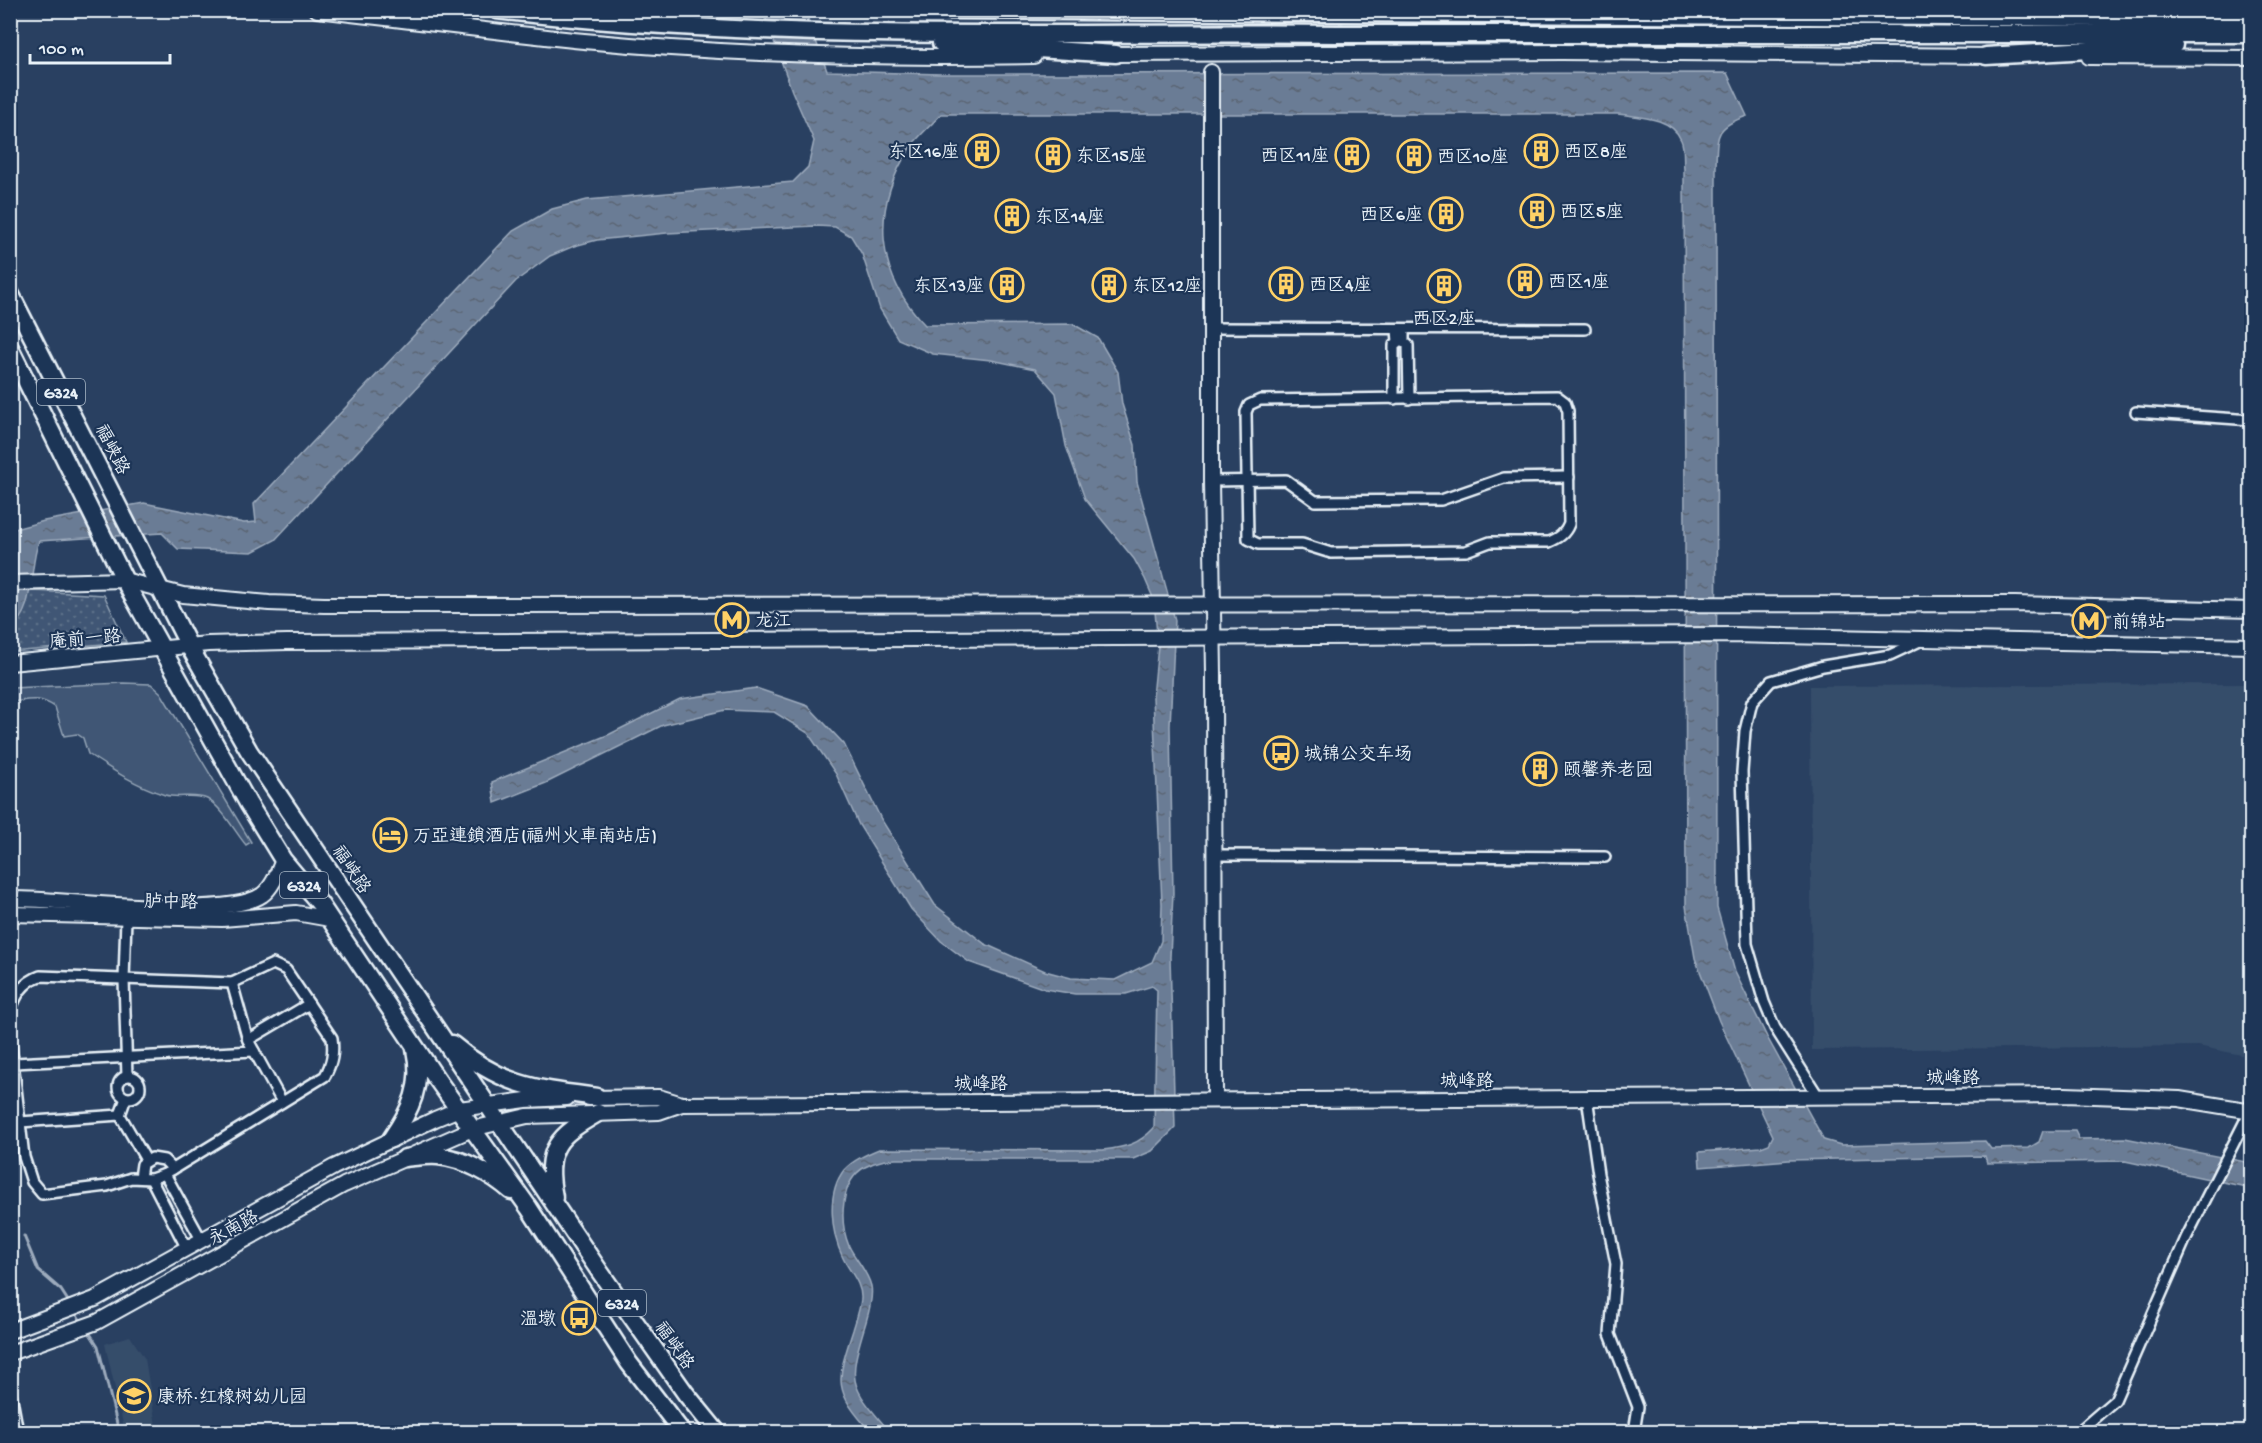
<svg xmlns="http://www.w3.org/2000/svg" width="2262" height="1443" viewBox="0 0 2262 1443" font-family="'Gochi Hand','LXGW WenKai TC',sans-serif">
<style>
.built{fill:#364d6b}
.green{fill:#415774;stroke:#94a4b6;stroke-width:1.5}
.park{fill:url(#park-dots);stroke:#94a4b6;stroke-width:1.5}
.water{fill:url(#water-ripples);stroke:#9dabbd;stroke-width:1.5}
.lines{fill:none;stroke-linecap:round;stroke-linejoin:round}
.stream{stroke:#9dabbd;stroke-width:3}
.street-casing{stroke:#e8f1f8;stroke-width:14}
.secondary-casing{stroke:#e8f1f8;stroke-width:18}
.highway-casing{stroke:#e8f1f8;stroke-width:21}
.street{stroke:#1d3557;stroke-width:9}
.secondary{stroke:#1d3557;stroke-width:14}
.highway{stroke:#1d3557;stroke-width:16}
.highway-bridge-casing{stroke:#e8f1f8;stroke-width:21;stroke-linecap:butt}
.highway-bridge{stroke:#1d3557;stroke-width:16}
.labels{text-anchor:middle;stroke-width:4.5;stroke-linejoin:round;paint-order:stroke}
.shield{fill:#1d3557;stroke:#abb9c8;stroke-width:1.5}
.shield-label{font-size:16px;font-weight:bold;fill:#e8f1f8}
.poi-label{font-size:18px;fill:#e8f1f8;stroke:#1d3557;text-anchor:start}
.street-label{font-size:18px;fill:#e8f1f8;stroke:#1d3557}
</style>
<defs>
<pattern id="park-dots" width="8" height="8" patternUnits="userSpaceOnUse" patternTransform="scale(1.5)"><rect width="8" height="8" fill="#415774"/><path d="M2 2h.1M6 6h.1" fill="none" stroke="#5c7089" stroke-width="1.8" stroke-linecap="round"/></pattern>
<pattern id="water-ripples" width="26" height="14" patternUnits="userSpaceOnUse" patternTransform="scale(1.5)"><rect width="26" height="14" fill="#6b7c95"/><path d="M2 4q2-2 4 0t4 0M15 11q2-2 4 0t4 0" fill="none" stroke="#5a6573"/></pattern>
</defs>
<rect width="100%" height="100%" fill="#294061"/>
<filter id="ink" filterUnits="userSpaceOnUse"><feTurbulence type="fractalNoise" baseFrequency=".0167" numOctaves="2"/><feDisplacementMap in="SourceGraphic" scale="12" xChannelSelector="R" yChannelSelector="G"/><feConvolveMatrix kernelMatrix="1 2 1 2 8 2 1 2 1" color-interpolation-filters="sRGB"/></filter>
<g filter="url(#ink)">
<!-- built -->
<g class="built">
<path d="M2251,684V1057L2198,1046L1812,1050L1810,686Z"/>
<path d="M130,1336L145,1359L157,1432H125L105,1344Z"/>
</g>
<!-- green -->
<path class="green" d="M123,683L151,684L161,693L251,842L246,845C235,832 222,807 207,799C194,793 178,799 165,795C137,786 112,770 88,754L83,738L77,734L64,736L55,707C38,696 29,700 11,702V688Z"/>
<!-- park -->
<path class="park" d="M35,591L104,595L126,642L11,652V593Z"/>
<!-- water -->
<path class="water" d="M763,11H805L827,71L941,74L1727,73L1747,116C1714,127 1717,136 1716,168L1717,908L1735,972L1767,1037L1824,1140L1841,1145L1985,1141L1991,1149L2029,1148L2039,1142L2043,1131H2075L2079,1139L2125,1138L2251,1163V1188L2125,1161L1987,1163L1985,1156L1789,1160L1700,1167L1699,1152L1761,1147L1769,1144L1773,1136L1719,1021L1695,958L1686,906L1684,169C1683,161 1685,148 1681,140C1672,117 1639,117 1618,114H941C932,125 918,136 910,148C871,208 875,273 925,325L1073,324L1098,338L1118,372L1122,404L1135,445L1137,482L1175,620L1170,726L1173,893L1170,957L1175,1128L1152,1151L1133,1159H896C886,1160 875,1161 865,1167C840,1181 839,1222 849,1246C855,1259 868,1272 871,1286C873,1296 869,1312 866,1322C847,1384 849,1384 890,1432H871C833,1390 836,1382 853,1330C856,1320 860,1309 861,1299C862,1283 849,1271 843,1258C831,1233 826,1193 844,1170C853,1160 867,1154 879,1149L1103,1150C1126,1147 1138,1145 1154,1128L1157,990L1152,986L1126,994H1075L1045,989L969,962L941,941L911,909L859,825L836,774L808,733L774,712L725,710L663,725L546,783L495,803L492,782L610,734L680,699L756,688L808,706L844,744L881,819L935,905L985,944L1045,971L1071,978L1115,980L1152,962L1161,941L1162,904L1153,697L1158,646L1154,600L1145,579L1134,559L1085,499L1066,446L1056,393L1035,369L991,360L933,354L898,339L880,309L862,254L851,236L835,227L816,226L667,233L597,240L574,246L550,256L516,281L275,540L252,552L178,549L162,533L39,541C29,565 35,613 11,627V530L44,521L144,503L244,523L256,522L254,504L513,231L552,209L587,200L793,182L808,167L814,141L792,91Z"/>
<g class="lines">
<!-- stream -->
<g class="stream">
<path d="M24,1236L38,1270L61,1290L70,1304"/>
<path d="M75,1312L83,1324"/>
<path d="M87,1329L98,1346L119,1432"/>
</g>
<defs>
<g id="street">
<path d="M1210,328L1585,329"/>
<path d="M1404,329V342L1408,345L1409,399"/>
<path d="M1557,396L1565,402L1568,411L1569,524C1565,534 1559,538 1549,542H1490L1466,551L1331,553L1302,544H1258L1248,539L1246,412L1249,405L1260,400Z"/>
<path d="M1394,399V345L1398,342L1397,329"/>
<path d="M2136,412L2252,420"/>
<path d="M1211,481L1286,480L1315,501L1441,500L1504,478L1569,477"/>
<path d="M1215,855L1605,857"/>
<path d="M126,918L124,980L127,1076"/>
<path d="M232,983L248,1040"/>
<path d="M10,1012C16,995 23,982 40,976L232,983L273,964L286,970L332,1038C334,1053 332,1063 325,1076L165,1174L151,1179L131,1178L107,1186L42,1194L32,1182L24,1157L10,1036"/>
<path d="M254,1051L282,1102"/>
<path d="M14,1063L254,1051L248,1040L309,1004"/>
<circle cx="129" cy="1087" r="11"/>
<path d="M1818,1096L1775,1028L1764,1002L1747,944L1742,772L1745,731L1752,702L1771,681L1823,666L1890,655L1920,641"/>
<path d="M1587,1097L1598,1174L1616,1264L1610,1334L1638,1407L1634,1432"/>
<path d="M126,1098L120,1115L146,1160"/>
<path d="M20,1122L120,1115"/>
<path d="M165,1174L202,1241"/>
<path d="M140,1178L142,1164L152,1158L164,1160L173,1169"/>
<path d="M151,1179L187,1249"/>
<path d="M10,1388L18,1432"/>
<path d="M2078,1432L2115,1400L2186,1238L2250,1111L2252,1097"/>
</g>
<g id="secondary">
<path d="M317,10C406,20 495,32 584,41C733,55 885,59 1034,56"/>
<path d="M1108,54L1562,52L1994,56"/>
<path d="M2089,57L2252,58"/>
<path d="M1211,72V481L1214,673L1215,1099"/>
<path d="M10,583L124,580L183,595L269,603L324,605L2015,604L2252,610"/>
<path d="M10,663L208,644L287,642L1733,635L2252,646"/>
<path d="M10,899C64,898 224,921 262,895C273,887 278,872 283,860"/>
<path d="M10,914L222,919L296,913L330,919"/>
<path d="M589,1098L659,1097L682,1104L2065,1095L2179,1099L2252,1111"/>
<path d="M10,1331L95,1299L334,1167L435,1119L459,1109L526,1100L567,1098"/>
<path d="M10,1353L97,1322L344,1185L472,1129L527,1116L659,1112L682,1104"/>
</g>
<g id="highway">
<path d="M497,10C775,44 1059,31 1339,34"/>
<path d="M948,10L1341,13"/>
<path d="M1950,17L2252,19"/>
<path d="M1898,34H2252"/>
<path d="M941,43L1116,54"/>
<path d="M1986,56L2174,45"/>
<path d="M10,293L189,646L249,751L600,1272L686,1394L717,1432"/>
<path d="M10,348L131,593L248,803L283,860L320,904L436,1078L529,1208L629,1363L682,1432"/>
<path d="M452,1044C501,1086 536,1089 597,1097"/>
<path d="M391,1139C411,1110 423,1085 415,1049"/>
<path d="M405,1158C416,1157 428,1155 438,1156C463,1158 493,1175 511,1191"/>
<path d="M554,1197C544,1148 558,1136 598,1113"/>
</g>
</defs>
<!-- street casing -->
<use href="#street" class="street-casing"/>
<!-- secondary casing -->
<use href="#secondary" class="secondary-casing"/>
<!-- highway casing -->
<use href="#highway" class="highway-casing"/>
<!-- street -->
<use href="#street" class="street"/>
<!-- secondary -->
<use href="#secondary" class="secondary"/>
<!-- highway -->
<use href="#highway" class="highway"/>
<defs>
<g id="highway-bridge">
<path d="M1341,13L1950,17"/>
<path d="M1339,34H1898"/>
</g>
</defs>
<!-- highway-bridge casing -->
<use href="#highway-bridge" class="highway-bridge-casing"/>
<!-- highway-bridge -->
<use href="#highway-bridge" class="highway-bridge"/>
</g>
</g>
<!-- icons -->
<defs>
<symbol id="building-ring" viewBox="-11 -11 22 22"><circle r="9.5" fill="#1d3557" stroke="#ffd166" stroke-width="1.5"/><path d="M-4-6H4V6H1V3H-1V6H-4ZM-2.5-4.3h1.7v1.8h-1.7ZM.8-4.3h1.7v1.8H.8ZM-2.5-1h1.7V.8h-1.7ZM.8-1h1.7V.8H.8Z" fill="#ffd166"/></symbol>
<symbol id="metro-ring" viewBox="-11 -11 22 22"><circle r="9.5" fill="#1d3557" stroke="#ffd166" stroke-width="1.5"/><path d="M-5.5 5V-5H-3L0 0L3-5H5.5V5H3V-.5L0 4L-3-.5V5Z" fill="#ffd166"/></symbol>
<symbol id="bus-ring" viewBox="-11 -11 22 22"><circle r="9.5" fill="#1d3557" stroke="#ffd166" stroke-width="1.5"/><path d="M-5-6H5V4H4V6H2V4H-2V6H-4V4H-5ZM-3.5-4V0h7V-4ZM-3.5 1.2v1.5H-2V1.2ZM2 1.2v1.5H3.5V1.2Z" fill="#ffd166"/></symbol>
<symbol id="hotel-ring" viewBox="-11 -11 22 22"><circle r="9.5" fill="#1d3557" stroke="#ffd166" stroke-width="1.5"/><path d="M-6-4.5h1.5V1H6V5H4.5V3h-9V5H-6ZM-4 0a1.8 1.8 0 1 1 3.6 0ZM.5 0V-2.5h3Q6-2.5 6 0Z" fill="#ffd166"/></symbol>
<symbol id="school-ring" viewBox="-11 -11 22 22"><circle r="9.5" fill="#1d3557" stroke="#ffd166" stroke-width="1.5"/><path d="M0-5L7-2L0 1L-7-2ZM-4 1L0 2.5L4 1V4Q0 6-4 4Z" fill="#ffd166"/></symbol>
</defs>
<g fill-rule="evenodd">
<use href="#building-ring" x="963" y="132" width="38" height="38"/>
<use href="#building-ring" x="1522" y="132" width="38" height="38"/>
<use href="#building-ring" x="1034" y="136" width="38" height="38"/>
<use href="#building-ring" x="1333" y="136" width="38" height="38"/>
<use href="#building-ring" x="1395" y="137" width="38" height="38"/>
<use href="#building-ring" x="1518" y="192" width="38" height="38"/>
<use href="#building-ring" x="1427" y="195" width="38" height="38"/>
<use href="#building-ring" x="993" y="197" width="38" height="38"/>
<use href="#building-ring" x="1506" y="262" width="38" height="38"/>
<use href="#building-ring" x="1267" y="265" width="38" height="38"/>
<use href="#building-ring" x="988" y="266" width="38" height="38"/>
<use href="#building-ring" x="1090" y="266" width="38" height="38"/>
<use href="#building-ring" x="1425" y="267" width="38" height="38"/>
<use href="#metro-ring" x="713" y="601" width="38" height="38"/>
<use href="#metro-ring" x="2070" y="602" width="38" height="38"/>
<use href="#bus-ring" x="1262" y="734" width="38" height="38"/>
<use href="#building-ring" x="1521" y="750" width="38" height="38"/>
<use href="#hotel-ring" x="371" y="816" width="38" height="38"/>
<use href="#bus-ring" x="560" y="1299" width="38" height="38"/>
<use href="#school-ring" x="115" y="1377" width="38" height="38"/>
</g>
<g class="labels">
<!-- shield labels -->
<g class="shield">
<rect x="37" y="379" width="48" height="26" rx="4.5"/>
<rect x="280" y="872" width="48" height="26" rx="4.5"/>
<rect x="598" y="1290" width="48" height="26" rx="4.5"/>
</g>
<g class="shield-label">
<text x="61" y="398">G324</text>
<text x="304" y="891">G324</text>
<text x="622" y="1309">G324</text>
</g>
<!-- poi labels -->
<g class="poi-label">
<text x="959" y="157" text-anchor="end">东区16座</text>
<text x="1564" y="157">西区8座</text>
<text x="1076" y="161">东区15座</text>
<text x="1329" y="161" text-anchor="end">西区11座</text>
<text x="1437" y="162">西区10座</text>
<text x="1560" y="217">西区5座</text>
<text x="1423" y="220" text-anchor="end">西区6座</text>
<text x="1035" y="222">东区14座</text>
<text x="1548" y="287">西区1座</text>
<text x="1309" y="290">西区4座</text>
<text x="984" y="291" text-anchor="end">东区13座</text>
<text x="1132" y="291">东区12座</text>
<text x="1444" y="324" text-anchor="middle">西区2座</text>
<text x="755" y="626">龙江</text>
<text x="2112" y="627">前锦站</text>
<text x="1304" y="759">城锦公交车场</text>
<text x="1563" y="775">颐馨养老园</text>
<text x="413" y="841">万亞連鎖酒店(福州火車南站店)</text>
<text x="556" y="1324" text-anchor="end">温墩</text>
<text x="157" y="1402">康桥·红橡树幼儿园</text>
</g>
<!-- street labels -->
<g class="street-label">
<text transform="translate(113 449) rotate(63)" y="6">福峡路</text>
<text transform="translate(85 638) rotate(-5)" y="6">庵前一路</text>
<text transform="translate(352 869) rotate(56)" y="6">福峡路</text>
<text transform="translate(171 901) rotate(1)" y="6">胪中路</text>
<text x="1953" y="1083">城峰路</text>
<text x="1467" y="1086">城峰路</text>
<text x="981" y="1089">城峰路</text>
<text transform="translate(233 1227) rotate(-29)" y="6">永南路</text>
<text transform="translate(675 1345) rotate(55)" y="6">福峡路</text>
</g>
</g>
<!-- margin -->
<rect width="2262" height="1443" fill="none" stroke="#1d3557" stroke-width="36"/>
<rect x="18" y="18" width="2226" height="1407" fill="none" stroke="#e8f1f8" stroke-width="2" filter="url(#ink)"/>
<!-- scale -->
<path d="M30 54v9h140v-9" fill="none" stroke="#e8f1f8" stroke-width="3"/>
<text x="39" y="54" font-size="18" fill="#e8f1f8" stroke="#1d3557" stroke-width="4.5" paint-order="stroke">100 m</text>
</svg>
